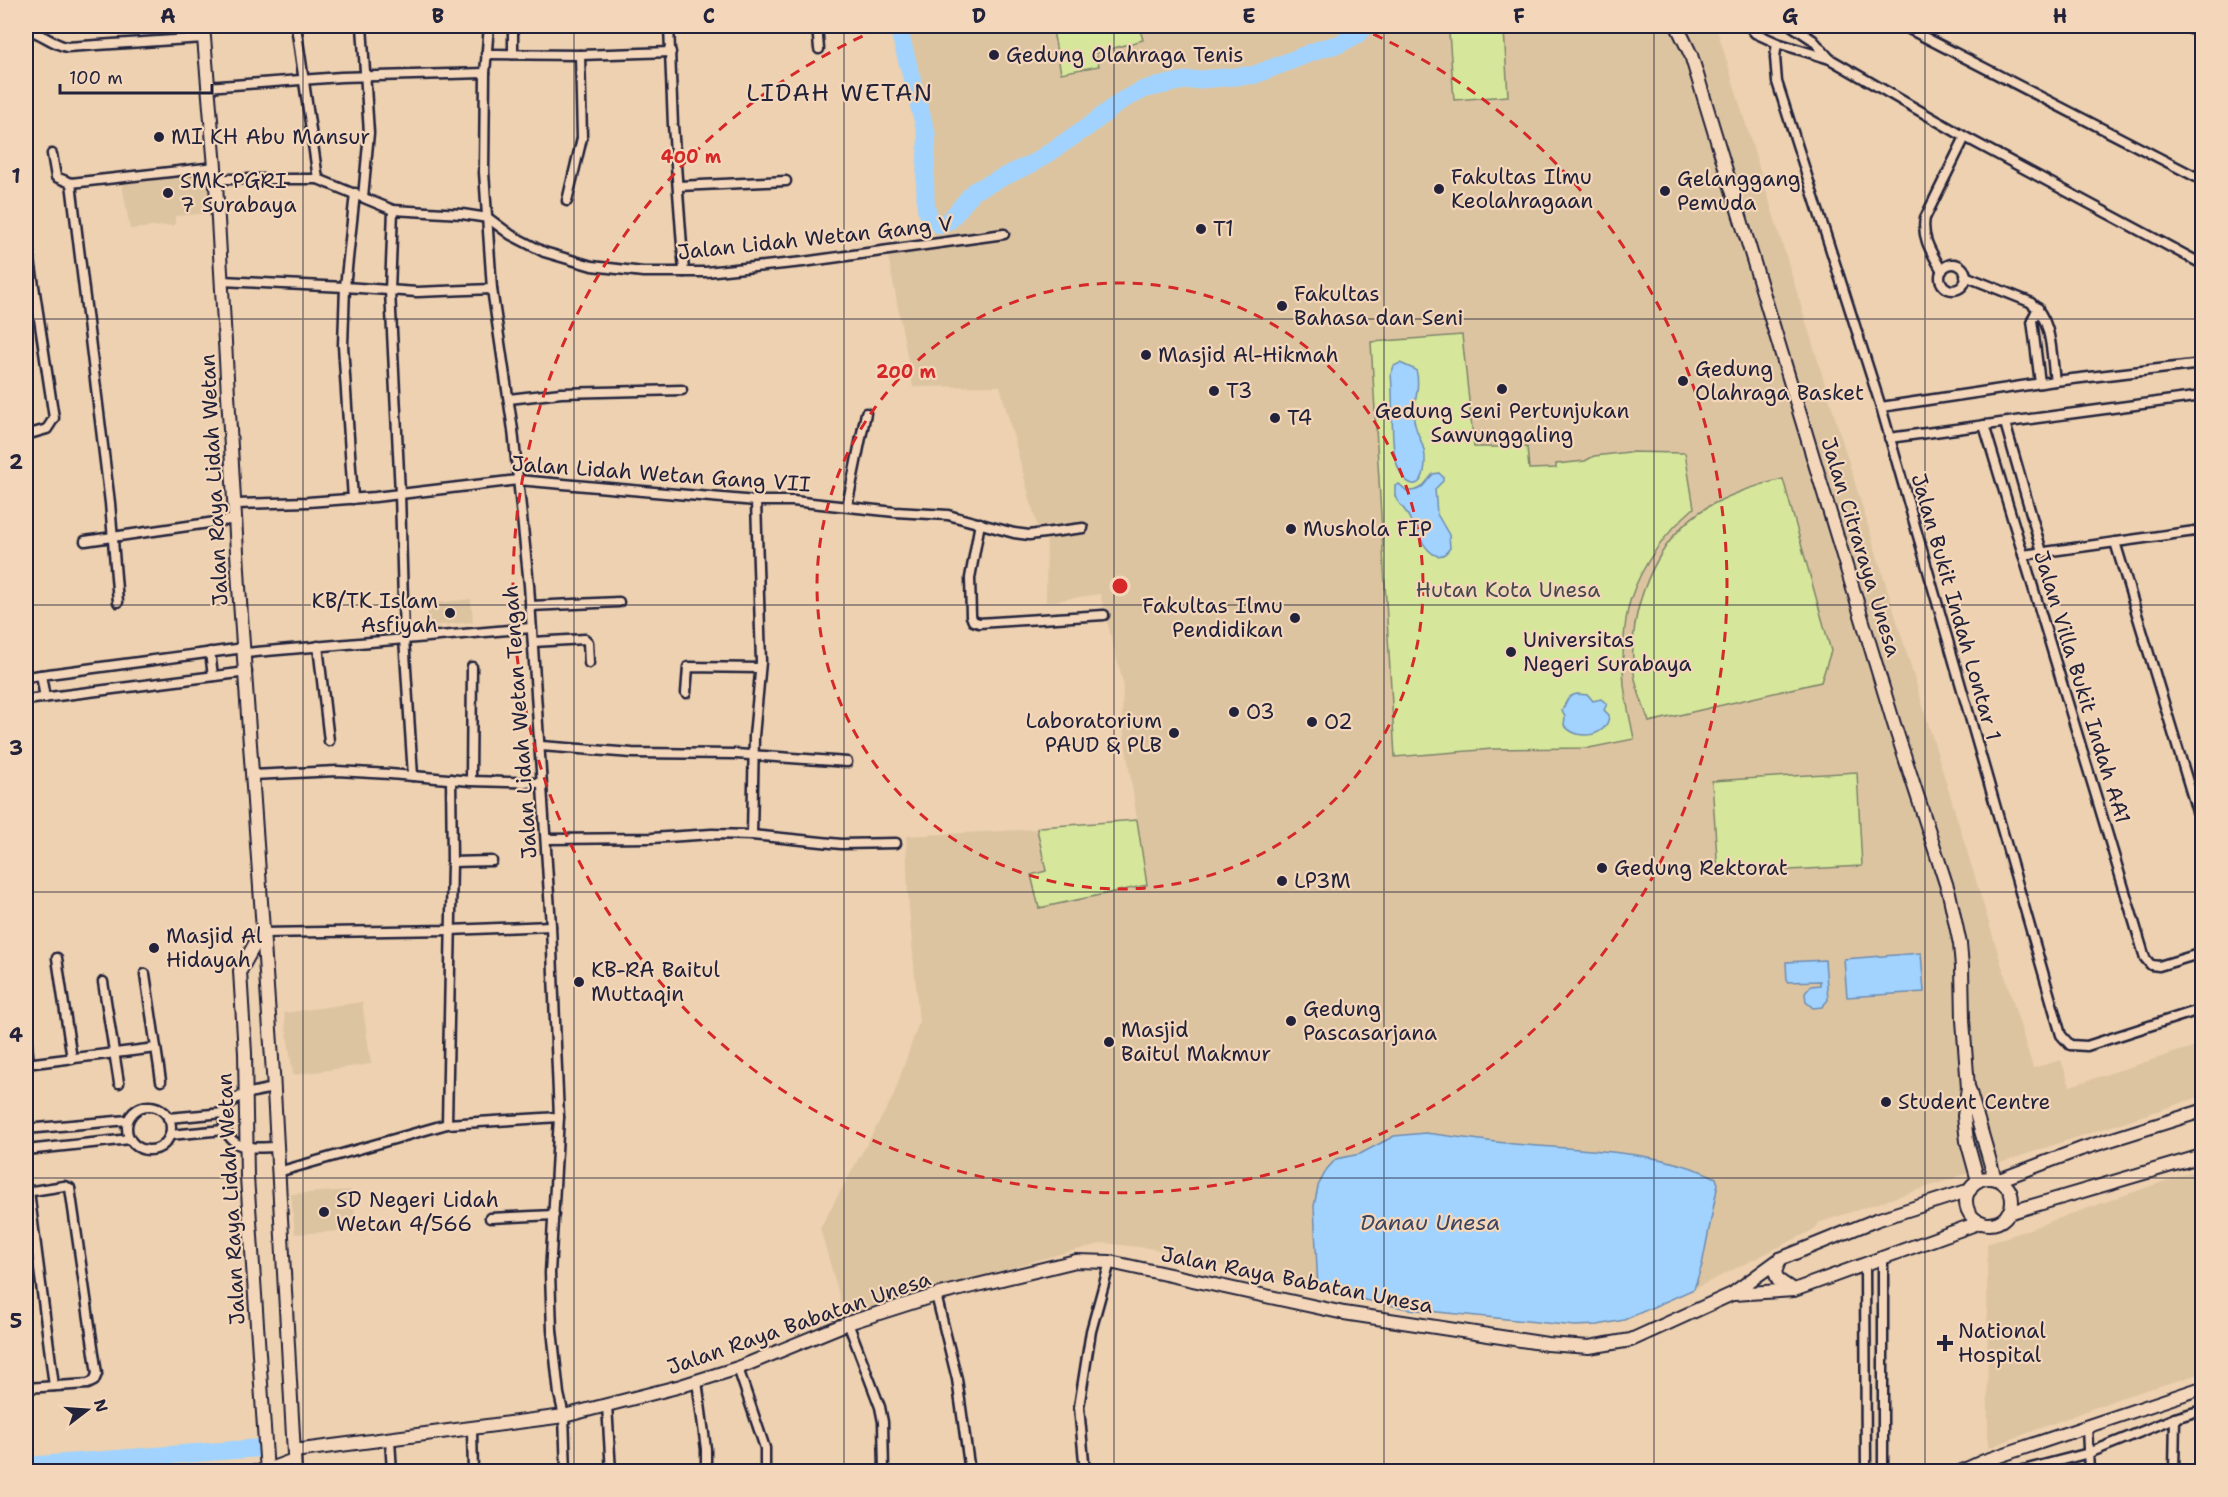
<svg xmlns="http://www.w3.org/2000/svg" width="2228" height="1497" viewBox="0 0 2228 1497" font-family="'Shantell Sans',sans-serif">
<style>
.built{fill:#ddc4a1}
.green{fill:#d6e69a;stroke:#7c846a;stroke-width:1.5}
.water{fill:#a1d3fe;stroke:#6e8cb0;stroke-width:1.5}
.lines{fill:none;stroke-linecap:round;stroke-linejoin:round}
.river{stroke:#a1d3fe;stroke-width:18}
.street-casing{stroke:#22223b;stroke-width:13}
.secondary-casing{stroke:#22223b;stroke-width:16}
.street{stroke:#f4d7ba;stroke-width:8}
.secondary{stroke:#f4d7ba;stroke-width:12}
.grid{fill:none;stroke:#22223b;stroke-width:1.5;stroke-opacity:0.55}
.ring{fill:none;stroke:#d62828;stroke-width:3;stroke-dasharray:10 8}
.poi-dot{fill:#22223b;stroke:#f4d7ba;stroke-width:2}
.labels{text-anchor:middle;stroke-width:4.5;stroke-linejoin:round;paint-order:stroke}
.poi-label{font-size:21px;fill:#22223b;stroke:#f4d7ba;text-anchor:start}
.street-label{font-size:21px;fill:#22223b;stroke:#f4d7ba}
.park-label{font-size:21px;fill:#46494e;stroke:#f4d7ba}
.water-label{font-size:22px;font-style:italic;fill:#3b4562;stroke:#f4d7ba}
.quarter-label{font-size:24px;letter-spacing:1.5px;fill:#22223b;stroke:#f4d7ba}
.centre{fill:#d62828;stroke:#f4d7ba;stroke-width:3}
.ring-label{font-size:18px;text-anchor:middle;font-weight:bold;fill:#d62828;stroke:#f4d7ba;stroke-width:4.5;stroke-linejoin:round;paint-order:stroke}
.neatline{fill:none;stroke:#22223b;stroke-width:2}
.grid-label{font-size:20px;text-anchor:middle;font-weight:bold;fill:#22223b}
</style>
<rect width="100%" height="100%" fill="#edd1b0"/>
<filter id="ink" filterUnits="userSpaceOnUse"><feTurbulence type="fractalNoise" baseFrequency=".0167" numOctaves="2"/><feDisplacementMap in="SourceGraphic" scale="12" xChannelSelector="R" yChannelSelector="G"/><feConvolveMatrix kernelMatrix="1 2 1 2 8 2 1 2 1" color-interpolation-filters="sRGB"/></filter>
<g filter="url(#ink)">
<!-- built -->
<g class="built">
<path d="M898,26H1716L2033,1068L2061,1060L2070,1086L2202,1044V1096L1818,1223L1813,1230L1694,1289L1624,1320L1598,1325L1575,1326L1408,1309L1312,1289L1155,1249L1105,1243L1063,1253L845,1316L820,1228L893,1097L919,1022L908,897L906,836L1037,829L1046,872L1147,885L1122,721L1123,683L1100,594L1046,602L1047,530L1038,529L1000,386L913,387L888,255L934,245L930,136Z"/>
<path d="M209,162L214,213L175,216V225L130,229L120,173Z"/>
<path d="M471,599L473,622L428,626L427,604Z"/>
<path d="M362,1002L371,1064L293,1075L284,1013Z"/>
<path d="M2202,1168V1373L2120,1398L1988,1448L1987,1244Z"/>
<path d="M351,1190L358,1230L295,1234L291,1194Z"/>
</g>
<!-- green -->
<g class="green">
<path d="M1052,26H1139L1143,40L1096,53L1099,66L1061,73Z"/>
<path d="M1504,30L1508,96L1454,100L1449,33Z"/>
<path d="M1462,335L1474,447H1527L1529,469L1556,468V464L1585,461L1594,456L1629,452L1685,453L1694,508C1667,531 1642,564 1631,598C1623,622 1622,660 1624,685C1626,703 1631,722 1634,739L1589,748L1493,749L1395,757L1371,342Z"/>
<path d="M1783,479L1831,651L1821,682L1649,722C1644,706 1636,690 1634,673C1626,613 1655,537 1709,506C1733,493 1756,485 1783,479Z"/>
<path d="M1857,772L1862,866L1718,874L1712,781Z"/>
<path d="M1137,820L1147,885L1039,908L1031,875L1046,871L1037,829L1040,827Z"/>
</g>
<!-- water -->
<g class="water">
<path d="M1400,363L1416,370C1421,386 1413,403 1414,420C1416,435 1426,445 1425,460C1425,496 1402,489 1395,457C1390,430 1394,402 1391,374L1394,366Z"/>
<path d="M1439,473L1443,477V481L1435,489L1437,514L1449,535L1450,548C1432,575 1413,523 1406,512C1402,506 1397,502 1395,496C1395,493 1395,489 1395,486L1399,484L1407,491C1422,492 1424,484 1433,474Z"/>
<path d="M1577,694L1588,695L1593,701L1601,699L1607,704L1604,710L1609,715C1608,738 1576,741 1564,725L1565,717L1562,711C1566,702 1567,696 1577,694Z"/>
<path d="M1921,953L1924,992L1847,997L1844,959Z"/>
<path d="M1825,960L1828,1000L1822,1007L1813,1008L1806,1002L1805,993L1811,986L1820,985V981L1787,982L1786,962Z"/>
<path d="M1425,1133C1459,1137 1492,1142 1526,1145C1585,1150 1663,1151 1716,1178L1718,1184L1702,1265L1694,1289L1624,1320L1598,1325L1575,1326L1408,1309L1318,1290L1314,1206L1318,1186L1327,1169L1336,1159L1360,1154L1394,1136Z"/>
</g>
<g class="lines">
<!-- river -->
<g class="river">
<path d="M898,26L927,136L925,181L926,208L930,218L940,225L950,220L974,191L1035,162L1089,126L1121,101L1145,89L1182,81L1254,75L1323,48L1340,44L1358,34L1366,26"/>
<path d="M26,1466L260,1448"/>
</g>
<defs>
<g id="street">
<path d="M296,26L318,179"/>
<path d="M362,26L369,133L363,197"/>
<path d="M489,26L485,73L484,172L492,289L513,430L529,585L551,926L559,1117L550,1273L552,1330L559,1394L564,1416L566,1472"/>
<path d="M513,26V54"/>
<path d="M669,26L673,125L684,272"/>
<path d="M817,26L819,49"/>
<path d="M1749,26L1755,33L1777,43L1830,59L1965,137L2202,264"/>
<path d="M1792,26L1813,40L1830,59"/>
<path d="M1903,26L2202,180"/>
<path d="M2185,26L2202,34"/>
<path d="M26,30C40,31 51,44 67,47L204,38"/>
<path d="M1777,43L1775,57L1777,82L1881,407L2061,1035L2070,1045L2087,1046L2202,1009"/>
<path d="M486,54L580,55L671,52"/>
<path d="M207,87L341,77L485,73"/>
<path d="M52,154L56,177L71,183L215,167"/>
<path d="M216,179H318L393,210L462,214L488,218L511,235L544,252L592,266L643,272H706L803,262L1004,234"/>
<path d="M71,183L110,503L118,602"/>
<path d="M679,186L786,181"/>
<path d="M567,201L582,138L580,55"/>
<path d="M393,210L390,291L400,493L404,638L413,776"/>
<path d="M26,233L54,418L47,429L26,435"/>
<circle cx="1953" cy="277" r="13"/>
<path d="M1942,271C1932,253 1921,238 1925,218L1965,137"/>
<path d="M1965,276L2030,302C2053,319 2051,354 2055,381"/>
<path d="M222,281L345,287L417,292L492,289"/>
<path d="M2038,308L2032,320L2040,383"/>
<path d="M509,399L561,393L682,390"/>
<path d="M1881,407L2055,381L2202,364"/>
<path d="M2005,423L2042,552"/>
<path d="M1984,425L2145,958L2151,965L2159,966L2202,953"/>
<path d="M1889,438L2202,396"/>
<path d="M353,499L343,345L345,287L355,193"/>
<path d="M235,504L308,502L375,497L518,480L756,501H793L895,512L948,515L1014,533L1029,535L1083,528"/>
<path d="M847,506L866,413"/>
<path d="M980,523L970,578L971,616L973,621L979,623L1104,615"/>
<path d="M85,541L236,519"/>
<path d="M2115,542L2202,828"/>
<path d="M2023,555L2202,530"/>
<path d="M530,606L619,602"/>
<path d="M533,642L585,639L588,642L589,663"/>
<path d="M318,646L329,741"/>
<path d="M210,652L213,676"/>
<path d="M245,653L531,628"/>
<path d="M41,675L45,698"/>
<path d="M26,677L244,648"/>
<path d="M686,693L688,667L760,668"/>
<path d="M26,700L247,672"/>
<path d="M541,746L632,753L736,754L847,762"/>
<path d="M252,775L337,771L390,774L471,781L541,783"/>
<path d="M471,781L472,667"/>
<path d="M752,835L754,736L761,662L756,501"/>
<path d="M546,839L652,838L712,834L752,835L841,844L896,843"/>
<path d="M452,862L492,861"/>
<path d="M262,933L450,930L551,926"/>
<path d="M57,958L72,1059"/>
<path d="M145,974L161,1081"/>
<path d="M103,982L119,1083"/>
<path d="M26,1035L29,1064"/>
<path d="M26,1064L156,1048"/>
<path d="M274,1088C250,1093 223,1094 224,1124C224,1131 230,1139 236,1143C246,1150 266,1147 277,1147"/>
<circle cx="149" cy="1128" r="22"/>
<path d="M168,1118L224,1113"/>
<path d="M447,1124L452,862L451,779"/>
<path d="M26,1129L128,1120"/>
<path d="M170,1135L224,1130"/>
<path d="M26,1150L130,1139"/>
<path d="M278,1172L447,1124L559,1117"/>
<path d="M29,1191L54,1386"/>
<path d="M26,1192L64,1186L70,1188L97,1374L94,1381L88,1384L26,1388"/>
<path d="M490,1218L554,1215"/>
<path d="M1865,1265L1866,1472"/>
<path d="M936,1295L957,1379L970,1472"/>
<path d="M848,1323L880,1407L883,1422L884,1472"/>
<path d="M738,1368L765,1448V1472"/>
<path d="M697,1381L706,1449V1472"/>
<path d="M607,1405L611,1472"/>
<path d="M2087,1426L2089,1472"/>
<path d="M472,1430L473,1472"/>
<path d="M390,1440L392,1472"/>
<path d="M222,1472L267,1470"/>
<path d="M1085,1472L1079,1407L1091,1331L1110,1262"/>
<path d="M1883,1472V1259"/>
<path d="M2016,1472L2089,1453L2175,1418L2202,1410"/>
<path d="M2174,1472L2175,1418"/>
</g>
<g id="secondary">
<path d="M203,26L215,167L239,587L273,1073L295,1472"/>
<path d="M1677,26L1691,55L1894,724L1949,893L1960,944L1962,967L1963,1020L1968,1088L1964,1116L1967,1141L1978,1181"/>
<path d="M261,933L240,971L245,1053L247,1177L267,1472"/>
<path d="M1969,1089L1995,1179"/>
<circle cx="1989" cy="1201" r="23"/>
<path d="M1999,1180L2081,1149L2202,1111"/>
<path d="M2008,1213L2202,1156"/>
<path d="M1780,1259L1775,1272L1778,1280L1793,1290"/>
<path d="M1734,1294L1794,1290L1981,1222"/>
<path d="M294,1451L564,1416L681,1386L738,1368L848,1323L936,1295L1076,1261L1110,1262L1344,1313L1547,1344L1589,1347L1631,1340L1732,1294L1780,1259L1876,1220L1970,1190"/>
<path d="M267,1470L294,1460"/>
<path d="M1960,1472L1984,1461L2202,1388"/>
</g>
</defs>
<!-- street casing -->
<use href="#street" class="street-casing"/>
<!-- secondary casing -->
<use href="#secondary" class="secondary-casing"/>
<!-- street -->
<use href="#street" class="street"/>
<!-- secondary -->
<use href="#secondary" class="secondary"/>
</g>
</g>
<!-- grid -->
<path class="grid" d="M303,26V1472M574,26V1472M844,26V1472M1114,26V1472M1384,26V1472M1654,26V1472M1925,26V1472M26,319H2202M26,605H2202M26,892H2202M26,1178H2202"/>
<!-- distance rings -->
<g class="ring">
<circle cx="1120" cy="586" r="303"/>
<path d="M1357 27A607 607 0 1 1 883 27"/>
</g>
<!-- markers -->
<g class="poi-dot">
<circle cx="994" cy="55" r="6"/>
<circle cx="159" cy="137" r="6"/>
<circle cx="1439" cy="189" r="6"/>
<circle cx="1665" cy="191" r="6"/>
<circle cx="168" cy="193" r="6"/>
<circle cx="1201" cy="229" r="6"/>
<circle cx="1282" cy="306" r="6"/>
<circle cx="1146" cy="355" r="6"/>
<circle cx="1683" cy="381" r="6"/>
<circle cx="1502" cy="389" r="6"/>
<circle cx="1214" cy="391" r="6"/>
<circle cx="1275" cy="418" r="6"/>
<circle cx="1291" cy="529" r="6"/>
<circle cx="450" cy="613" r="6"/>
<circle cx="1295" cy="618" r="6"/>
<circle cx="1511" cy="652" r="6"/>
<circle cx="1234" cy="712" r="6"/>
<circle cx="1312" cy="722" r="6"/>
<circle cx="1174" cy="733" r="6"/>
<circle cx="1602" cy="868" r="6"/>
<circle cx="1282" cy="881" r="6"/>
<circle cx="154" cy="948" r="6"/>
<circle cx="579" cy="982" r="6"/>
<circle cx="1291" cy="1021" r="6"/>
<circle cx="1109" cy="1042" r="6"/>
<circle cx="1886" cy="1102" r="6"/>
<circle cx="324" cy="1212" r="6"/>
<path d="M1942 1334h6v6h6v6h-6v6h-6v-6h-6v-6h6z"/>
</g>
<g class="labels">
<!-- poi labels -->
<g class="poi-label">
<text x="1006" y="62">Gedung Olahraga Tenis</text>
<text x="171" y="144">MI KH Abu Mansur</text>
<text x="1451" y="184">Fakultas Ilmu<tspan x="1451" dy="24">Keolahragaan</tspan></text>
<text x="1677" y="186">Gelanggang<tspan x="1677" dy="24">Pemuda</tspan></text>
<text x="180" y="188">SMK PGRI<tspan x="180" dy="24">7 Surabaya</tspan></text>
<text x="1213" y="236">T1</text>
<text x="1294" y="301">Fakultas<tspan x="1294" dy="24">Bahasa dan Seni</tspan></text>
<text x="1158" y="362">Masjid Al-Hikmah</text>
<text x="1695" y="376">Gedung<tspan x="1695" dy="24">Olahraga Basket</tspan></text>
<text x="1226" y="398">T3</text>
<text x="1502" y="418" text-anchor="middle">Gedung Seni Pertunjukan<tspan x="1502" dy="24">Sawunggaling</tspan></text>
<text x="1287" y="425">T4</text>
<text x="1303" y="536">Mushola FIP</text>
<text x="438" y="608" text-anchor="end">KB/TK Islam<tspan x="438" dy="24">Asfiyah</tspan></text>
<text x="1283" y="613" text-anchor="end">Fakultas Ilmu<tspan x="1283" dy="24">Pendidikan</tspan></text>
<text x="1523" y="647">Universitas<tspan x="1523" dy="24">Negeri Surabaya</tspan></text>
<text x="1246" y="719">O3</text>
<text x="1162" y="728" text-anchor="end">Laboratorium<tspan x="1162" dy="24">PAUD &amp; PLB</tspan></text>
<text x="1324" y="729">O2</text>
<text x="1614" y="875">Gedung Rektorat</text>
<text x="1294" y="888">LP3M</text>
<text x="166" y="943">Masjid Al<tspan x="166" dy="24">Hidayah</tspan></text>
<text x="591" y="977">KB-RA Baitul<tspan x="591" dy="24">Muttaqin</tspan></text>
<text x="1303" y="1016">Gedung<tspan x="1303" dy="24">Pascasarjana</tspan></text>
<text x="1121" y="1037">Masjid<tspan x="1121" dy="24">Baitul Makmur</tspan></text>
<text x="1898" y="1109">Student Centre</text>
<text x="336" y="1207">SD Negeri Lidah<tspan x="336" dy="24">Wetan 4/566</tspan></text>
<text x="1958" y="1338">National<tspan x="1958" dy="24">Hospital</tspan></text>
</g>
<!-- street labels -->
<g class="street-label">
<text transform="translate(815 238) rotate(-6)" y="7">Jalan Lidah Wetan Gang V</text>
<text transform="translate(661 474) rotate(4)" y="7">Jalan Lidah Wetan Gang VII</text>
<text transform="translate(214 480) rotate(-93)" y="7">Jalan Raya Lidah Wetan</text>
<text transform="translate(1861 547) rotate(73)" y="7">Jalan Citraraya Unesa</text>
<text transform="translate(1956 607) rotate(74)" y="7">Jalan Bukit Indah Lontar 1</text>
<text transform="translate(2082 687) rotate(73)" y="7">Jalan Villa Bukit Indah AA1</text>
<text transform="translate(520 722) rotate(-94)" y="7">Jalan Lidah Wetan Tengah</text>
<text transform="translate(231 1199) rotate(-93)" y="7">Jalan Raya Lidah Wetan</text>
<text transform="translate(1297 1280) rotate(11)" y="7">Jalan Raya Babatan Unesa</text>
<text transform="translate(799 1323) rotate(-19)" y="7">Jalan Raya Babatan Unesa</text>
</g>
<!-- park labels -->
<g class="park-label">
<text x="1508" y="597">Hutan Kota Unesa</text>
</g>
<!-- water labels -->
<g class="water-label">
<text x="1430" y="1230">Danau Unesa</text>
</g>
<!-- quarter labels -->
<g class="quarter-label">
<text x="840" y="101">LIDAH WETAN</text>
</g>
</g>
<circle cx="1120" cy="586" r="9" class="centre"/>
<g class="ring-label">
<text x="691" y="163">400 m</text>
<text x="906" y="378">200 m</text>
</g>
<!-- margin -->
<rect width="2228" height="1497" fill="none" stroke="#f4d7ba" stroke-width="66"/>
<!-- north arrow -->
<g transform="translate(87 1410) rotate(73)" stroke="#f4d7ba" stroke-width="4.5" paint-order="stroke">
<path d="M0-4.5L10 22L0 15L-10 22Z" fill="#22223b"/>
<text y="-9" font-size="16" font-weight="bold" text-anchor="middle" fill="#22223b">N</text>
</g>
<!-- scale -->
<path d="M60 84v9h152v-9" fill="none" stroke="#22223b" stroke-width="3"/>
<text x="69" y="84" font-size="18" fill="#22223b" stroke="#f4d7ba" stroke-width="4.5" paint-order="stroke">100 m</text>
<rect x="33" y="33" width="2162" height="1431" class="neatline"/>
<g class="grid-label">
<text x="168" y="23">A</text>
<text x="438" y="23">B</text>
<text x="709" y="23">C</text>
<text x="979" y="23">D</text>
<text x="1249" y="23">E</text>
<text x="1519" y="23">F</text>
<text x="1790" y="23">G</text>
<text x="2060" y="23">H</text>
<text x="16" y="183">1</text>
<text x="16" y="469">2</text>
<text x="16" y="755">3</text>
<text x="16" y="1042">4</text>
<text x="16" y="1328">5</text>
</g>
</svg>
